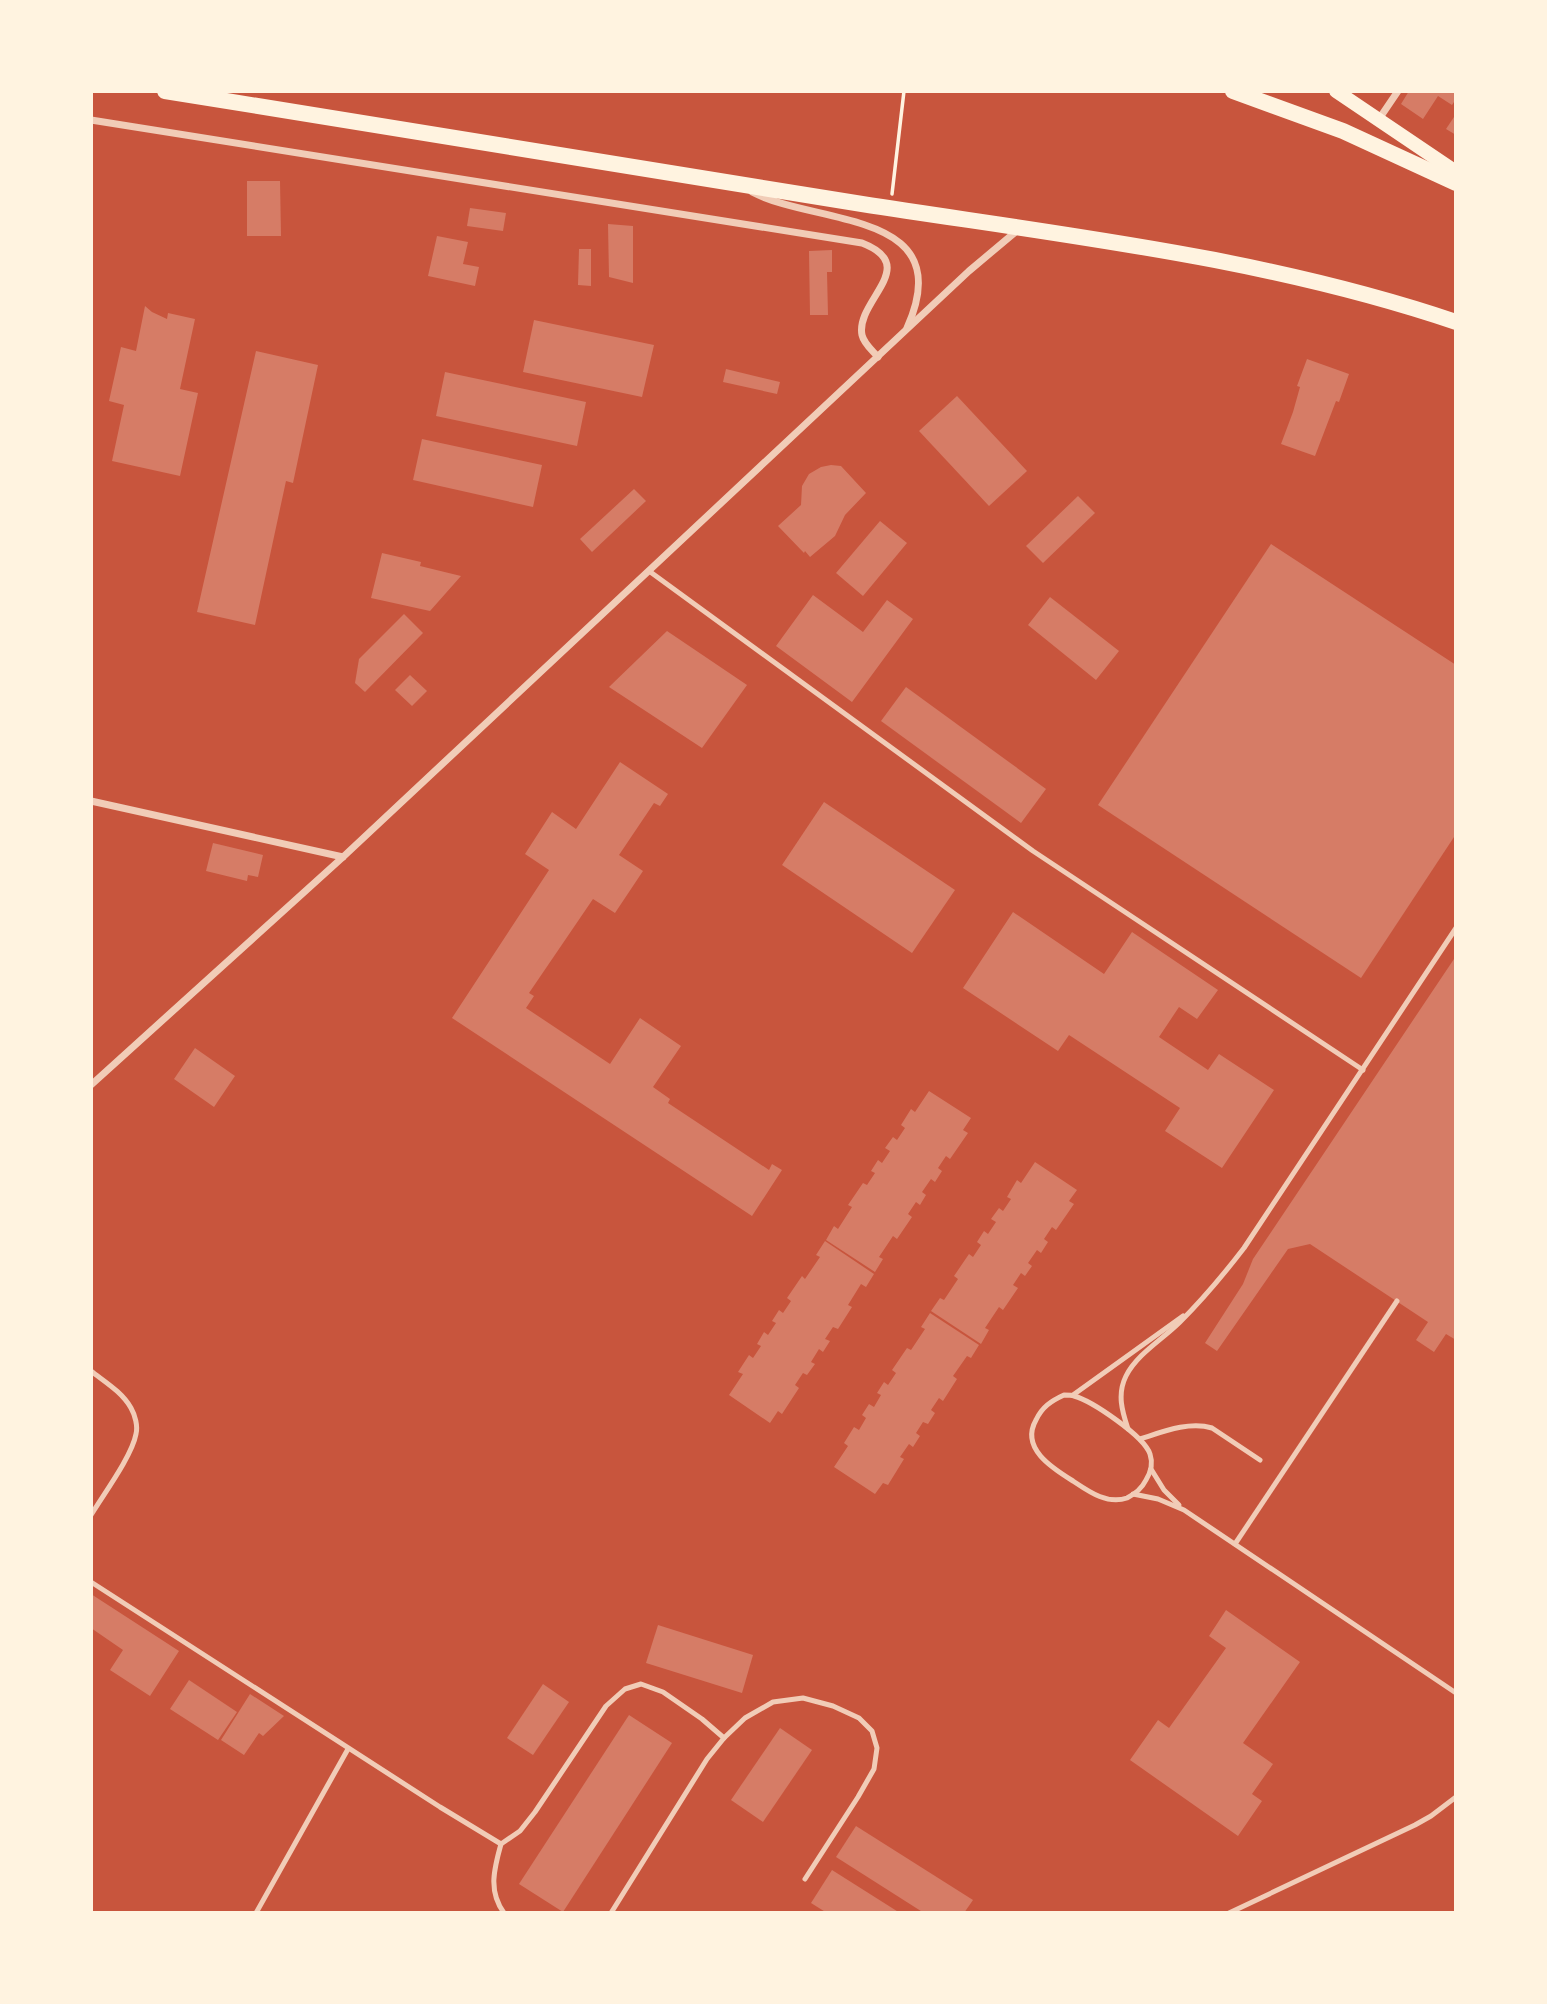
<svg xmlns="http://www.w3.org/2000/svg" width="1547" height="2004" viewBox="0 0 1547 2004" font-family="'Sofia Sans Condensed',sans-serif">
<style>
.building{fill:#d67c66}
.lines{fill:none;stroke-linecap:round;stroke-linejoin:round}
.path{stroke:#fff3e0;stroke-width:3.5}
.service{stroke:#f1ccb7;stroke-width:5}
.minor{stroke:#f1ccb7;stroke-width:7}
.secondary{stroke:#fff3e0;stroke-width:14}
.primary{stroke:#fff3e0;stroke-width:16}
</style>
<rect width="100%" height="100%" fill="#c8553d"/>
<!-- building -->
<g class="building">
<path d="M1409,91H1456V99L1452,105L1438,96L1423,119L1401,104Z"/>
<path d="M1456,114V135L1446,129Z"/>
<path d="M247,181H280L281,236H247Z"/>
<path d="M470,208L506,213L503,231L467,226Z"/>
<path d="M608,224L633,226V283L609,277Z"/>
<path d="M437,236L468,242L463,264L479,267L475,286L428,276Z"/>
<path d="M579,249H591V286L578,285Z"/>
<path d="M832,250V272H827L828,315H810L809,251Z"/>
<path d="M145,306L152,312L167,319L168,313L195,319L180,389L198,393L180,476L112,461L124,405L109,401L121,347L136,351Z"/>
<path d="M534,320L654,345L642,397L523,372Z"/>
<path d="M256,351L318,365L293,483L286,481L255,625L197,612Z"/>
<path d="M1307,359L1349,374L1339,402L1336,401L1315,456L1281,444L1293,412L1300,387L1297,386Z"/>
<path d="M726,369L780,382L777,394L723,382Z"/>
<path d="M445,372L586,402L577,446L436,416Z"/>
<path d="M957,396L1027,471L989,506L919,431Z"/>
<path d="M422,439L542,465L533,507L413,480Z"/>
<path d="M831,465L841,466L866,493L845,515L835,536L810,557L805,551L804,553L778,526L801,505L802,486L809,474L821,467Z"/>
<path d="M634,489L646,501L592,552L580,539Z"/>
<path d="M1078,496L1095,513L1043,563L1026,546Z"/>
<path d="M880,521L907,543L863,596L836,573Z"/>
<path d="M1271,544L1456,665V834L1361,978L1098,805Z"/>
<path d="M382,553L421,562L420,566L461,576L430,611L371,598Z"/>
<path d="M813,595L863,632L887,600L913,619L852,702L776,646Z"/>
<path d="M1050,597L1119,651L1096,680L1028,625Z"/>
<path d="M404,614L423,633L365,692L355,683L359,659Z"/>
<path d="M667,631L747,685L702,748L609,687Z"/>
<path d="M410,675L427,691L412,706L395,690Z"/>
<path d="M906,687L1046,789L1021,823L881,721Z"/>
<path d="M620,762L668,794L660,806L654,803L619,855L643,871L615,913L593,899L529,993L534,996L526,1008L610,1064L640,1018L681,1046L653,1087L670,1099L668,1103L769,1170L772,1164L782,1170L752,1216L452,1018L549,870L525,854L552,812L576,829Z"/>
<path d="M824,802L955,890L912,953L782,865Z"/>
<path d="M213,843L263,855L258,877L248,875L247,881L206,871Z"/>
<path d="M1013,912L1104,974L1132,932L1218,990L1197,1019L1179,1007L1159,1037L1208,1070L1219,1054L1274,1090L1222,1168L1165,1131L1180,1108L1069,1035L1058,1051L963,988Z"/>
<path d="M1456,956V1340L1446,1334L1434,1352L1416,1340L1428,1322L1310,1244L1288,1249L1217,1351L1205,1343L1243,1284L1253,1259Z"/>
<path d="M195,1048L235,1076L214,1107L174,1079Z"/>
<path d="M929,1091L971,1118L963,1130L968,1133L950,1159L946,1156L938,1168L942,1171L935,1182L931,1179L922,1192L926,1195L920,1205L916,1202L908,1214L912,1217L897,1239L893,1236L879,1257L883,1259L875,1272L826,1240L834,1226L838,1229L852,1207L848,1205L863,1183L867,1185L875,1173L871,1171L878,1160L882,1163L890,1151L885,1148L893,1137L897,1140L905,1128L901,1125L911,1109L915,1112Z"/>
<path d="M1035,1162L1077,1190L1069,1201L1074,1204L1056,1230L1052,1227L1044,1239L1048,1242L1041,1253L1037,1250L1028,1263L1032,1266L1025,1276L1021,1273L1013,1285L1018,1288L1003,1310L999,1307L985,1328L989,1330L981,1344L931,1311L940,1298L944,1300L958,1279L954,1276L969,1254L973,1257L981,1245L977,1242L984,1231L988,1234L996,1222L991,1219L999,1208L1003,1211L1011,1199L1007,1197L1017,1180L1021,1183Z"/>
<path d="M825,1241L874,1274L866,1287L861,1284L848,1305L852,1307L838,1329L833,1327L825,1339L830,1341L823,1352L819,1349L811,1362L815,1364L807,1375L803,1373L795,1385L799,1388L782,1414L778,1411L770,1423L729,1395L743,1374L738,1372L749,1355L753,1358L761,1346L757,1344L764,1332L768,1335L776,1323L772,1321L779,1310L783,1313L791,1301L787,1298L802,1276L805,1279L820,1257L816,1255Z"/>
<path d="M930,1313L979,1345L971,1358L967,1356L953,1376L957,1379L943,1401L939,1398L931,1410L935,1413L928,1424L923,1422L916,1433L920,1436L913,1447L909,1444L900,1457L904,1459L888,1485L883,1483L875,1494L834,1467L848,1446L844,1443L854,1427L859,1430L866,1418L862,1415L869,1404L874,1407L881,1395L877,1393L884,1382L888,1385L896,1373L892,1370L907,1348L911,1350L925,1329L921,1327Z"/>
<path d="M91,1594L179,1651L150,1696L110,1670L123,1650L91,1628Z"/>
<path d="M1226,1610L1300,1662L1243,1743L1273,1764L1252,1794L1262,1801L1238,1836L1130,1760L1158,1720L1169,1728L1226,1648L1209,1636Z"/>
<path d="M658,1625L753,1655L742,1693L646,1663Z"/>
<path d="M189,1680L237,1712L218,1740L170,1709Z"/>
<path d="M543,1684L569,1702L533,1755L507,1738Z"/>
<path d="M250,1694L284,1716L263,1736L259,1733L244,1755L221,1740Z"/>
<path d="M629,1715L672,1743L563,1912L519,1884Z"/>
<path d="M780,1728L812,1750L763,1822L731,1800Z"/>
<path d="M856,1826L973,1900L964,1913H924L836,1857Z"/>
<path d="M832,1870L900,1913H827L811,1903Z"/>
</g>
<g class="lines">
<!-- path -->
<path class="path" d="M892,194L904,91"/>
<!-- service -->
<g class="service">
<path d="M649,571L1033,851L1363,1070"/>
<path d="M91,1371C105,1382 122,1392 131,1408C135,1415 138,1426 136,1434C132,1456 103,1495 91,1515"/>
<path d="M1064,1395C1066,1395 1072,1395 1074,1396C1092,1401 1144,1436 1150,1454C1153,1463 1151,1472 1146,1480C1142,1488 1135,1494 1127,1498C1107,1505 1088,1491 1073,1481C1052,1468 1020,1448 1036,1420C1042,1407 1051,1401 1064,1395Z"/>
<path d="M1073,1395L1183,1316"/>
<path d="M1128,1429C1122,1411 1117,1394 1126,1376C1137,1354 1163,1339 1180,1322C1203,1299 1224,1274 1244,1248L1456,928"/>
<path d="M1140,1439C1162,1432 1189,1421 1212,1428L1260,1460"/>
<path d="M1151,1469L1164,1490L1179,1505"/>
<path d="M1133,1494L1158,1499L1184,1510L1456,1693"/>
<path d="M1235,1544L1397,1301"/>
<path d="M91,1582L440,1807L501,1844"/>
<path d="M256,1913L348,1749"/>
<path d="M504,1913C488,1891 494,1869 501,1844L520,1831L535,1812L606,1706L625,1689L641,1684L663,1692L702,1719L724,1738"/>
<path d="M611,1913L707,1759L724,1738L745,1718L773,1702L803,1698L833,1706L859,1718L872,1731L877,1748L874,1769L858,1797L805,1879"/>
<path d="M1229,1913L1415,1825L1431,1816L1456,1797"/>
</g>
<!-- minor -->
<g class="minor">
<path d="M1379,119L1398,91"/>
<path d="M91,120L862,243C922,266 855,301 862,335C864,344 872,350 878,357"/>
<path d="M752,192C817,226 960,209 907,328"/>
<path d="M91,801L343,857"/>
<path d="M91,1085L343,857L969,271L1019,229"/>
</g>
<!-- secondary -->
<path class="secondary" d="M1336,91L1456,172"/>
<!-- primary -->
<g class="primary">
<path d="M165,91C397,127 629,168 862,204C1061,235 1264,257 1456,322"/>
<path d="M1233,91L1343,131L1456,183"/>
</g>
</g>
<!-- border -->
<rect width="1547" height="2004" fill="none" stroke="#fff3e0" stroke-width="186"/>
</svg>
